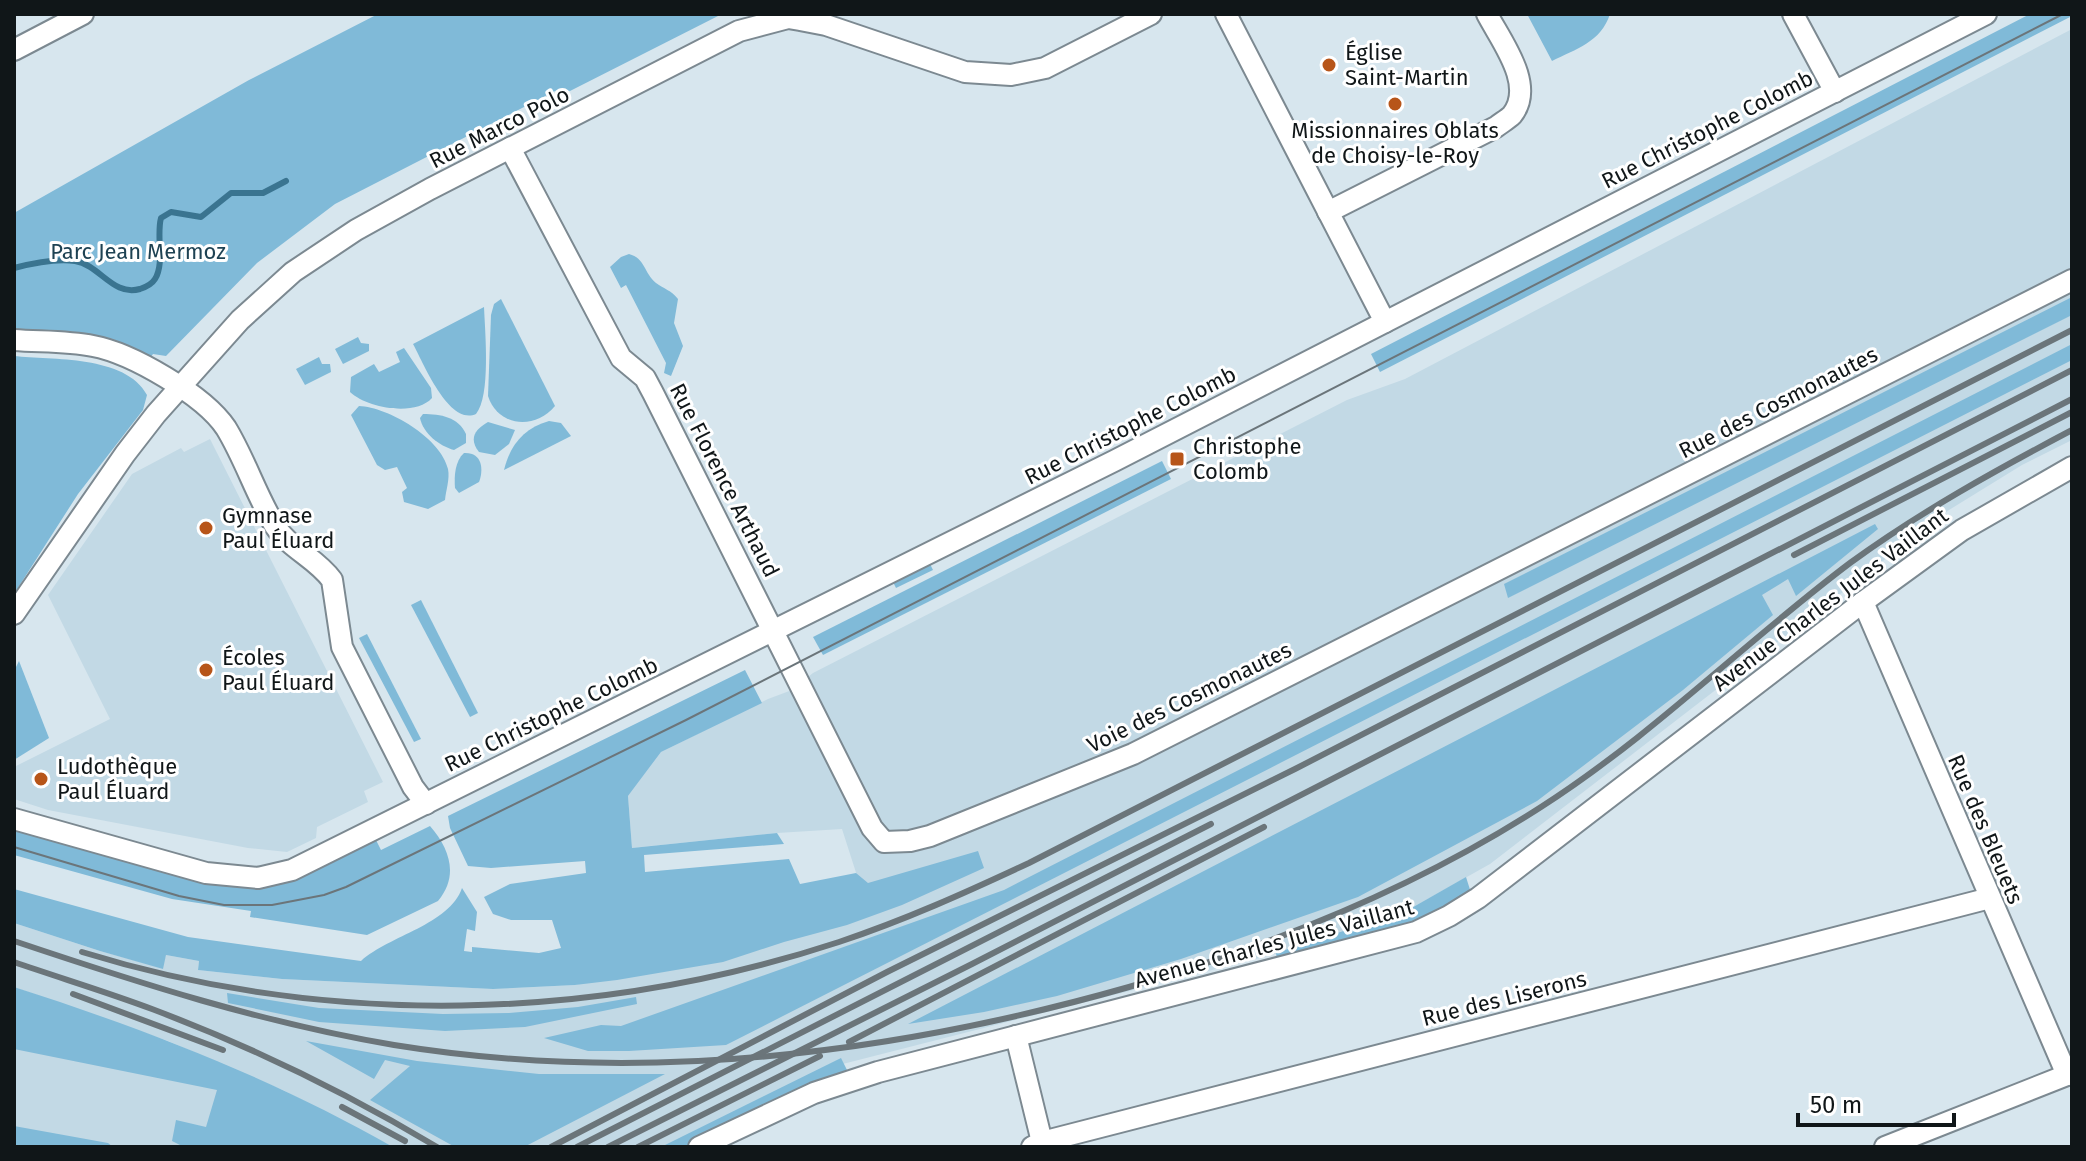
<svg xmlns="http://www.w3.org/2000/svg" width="2086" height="1161" viewBox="0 0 2086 1161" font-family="'Fira Sans',sans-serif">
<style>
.built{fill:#c2d9e5}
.green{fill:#80bad8}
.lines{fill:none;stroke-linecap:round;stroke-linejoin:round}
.stream{stroke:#3a7490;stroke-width:6}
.minor-casing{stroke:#7c8991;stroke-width:24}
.minor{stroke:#fff;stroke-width:20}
.tram{stroke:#6b757a;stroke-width:2}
.rail{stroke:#6b757a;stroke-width:6}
.poi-dot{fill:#b75519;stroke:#fff;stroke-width:3}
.labels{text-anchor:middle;stroke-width:6;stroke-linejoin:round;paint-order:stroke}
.poi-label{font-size:22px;fill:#101618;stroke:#fff;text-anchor:start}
.street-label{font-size:22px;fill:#101618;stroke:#fff}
.park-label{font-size:22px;fill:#1e4253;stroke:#fff}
</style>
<rect width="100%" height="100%" fill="#d7e6ee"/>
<!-- built -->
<g class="built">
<path d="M2072,29V440L2022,465L1949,510L1490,864L1408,910L1302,947L831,1067L674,1147H393L285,1091L168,1041L14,987V923L100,951L162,968L166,955L199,961L198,970L282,979L493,989L575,985L869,913L842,829L777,833L632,848L628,796L661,752L768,699L792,690L813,673L1347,400L1405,379Z"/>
<path d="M210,439L383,782L364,791L368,802L317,827L316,838L287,852L248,848L48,810L14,799V767L110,719L48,595L132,474L181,448L184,452Z"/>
<path d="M14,991L377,1147H14Z"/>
</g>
<!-- green -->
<g class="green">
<path d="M378,14H722L570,91L557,90L335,204L257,263L166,356L153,354L149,360L14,331V213L249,80Z"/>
<path d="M1527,14H1610C1601,42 1576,49 1552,61Z"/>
<path d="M2030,14H2072V16L1380,372L1371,354Z"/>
<path d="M629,254C645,258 644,273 656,283C664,289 671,290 678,299L674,323L683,346L671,376L664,373L666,363L626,285L621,288L610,267L621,257Z"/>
<path d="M2072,297V315L1508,598L1504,584Z"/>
<path d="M501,299L555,406C535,430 498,427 488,396L491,315L494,304Z"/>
<path d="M484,307C485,332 491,396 476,414C449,426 424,364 413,344Z"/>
<path d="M358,337L361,343L369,344V351L343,364L335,349Z"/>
<path d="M2072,344V360L726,1045L629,1051H588L544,1038L601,1025L621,1026L1004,890Z"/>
<path d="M404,348L431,388L432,398C415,417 367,408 350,392L351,377L374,364L379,372L400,362L396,352Z"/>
<path d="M14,356C51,360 126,355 147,395L143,410L78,494L14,594Z"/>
<path d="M319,357L322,364H330L331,372L305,385L296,369Z"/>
<path d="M359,406C388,407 441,438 448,469C450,479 446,490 445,500L428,509L404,502L402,492L407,488L397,467L385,470L377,465L351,415Z"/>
<path d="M423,414C441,414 458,417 466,434V443L454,450C439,446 423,433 420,418Z"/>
<path d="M549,421L561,423L571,436L504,470C510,445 524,428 549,421Z"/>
<path d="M488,422L515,430L509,444L495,455L479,452C469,439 474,430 488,422Z"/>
<path d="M464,453C482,452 484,469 479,482L459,493L455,488C454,476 455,461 464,453Z"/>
<path d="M1162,461L1171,479L823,655L813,637Z"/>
<path d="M1875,524L1878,529L1796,596L1788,579L1762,595L1773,615L1683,690L1537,801L1358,897L1181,959L1057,996L984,1012L908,1024Z"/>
<path d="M930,564L933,570L896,588L893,582Z"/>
<path d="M421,600L478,713L470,717L411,605Z"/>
<path d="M367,634L421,739L414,742L359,638Z"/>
<path d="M19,661L49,738L14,760V671Z"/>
<path d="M745,670L762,703L661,752L628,796L632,848L777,833L784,844L644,855L645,872L789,859L800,884L856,873L868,883L978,851L984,868L902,905L847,925L784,942L723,962L617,980L575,985L493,989L282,979L198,970L199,961L166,955L163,969L100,951L14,923V889L188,937L361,961C390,935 449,925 462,888L477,912L475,931L467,929L464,951L472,952V947L539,953L561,948L552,920H511L493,914L484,897L510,884L586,873L585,861L491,868L468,866L450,828L448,816Z"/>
<path d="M430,826C450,849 459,876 438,901L367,935L250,917L251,911L172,899L14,855V829L197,881L231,887H254L375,838L381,850Z"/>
<path d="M1466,877L1472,896L1435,917L1277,960L1276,953L1408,910Z"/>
<path d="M14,987C145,1029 274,1079 393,1147H184L172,1141L176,1120L206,1127L217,1090L14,1049Z"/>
<path d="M227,993L319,1008L443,1014L509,1013L578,1007L636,997L637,1004L525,1027L445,1031L319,1022L228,1003Z"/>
<path d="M306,1041L417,1061L539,1074H665L524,1147H455L370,1100L410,1066L385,1060L374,1079Z"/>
<path d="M841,1058L848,1072L691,1147H661Z"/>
<path d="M14,1126L108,1143L113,1147H14Z"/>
</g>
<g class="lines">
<!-- stream -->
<path class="stream" d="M14,268C33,263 55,258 75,261C100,265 113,297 140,289C146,287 152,284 155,279C165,263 156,236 161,218L171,212L201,217L231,193H263L286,181"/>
<defs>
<g id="minor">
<path d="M1226,14L1385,322"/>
<path d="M1793,14L1835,92"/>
<path d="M14,50L83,14"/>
<path d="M510,148L621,358L645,378L653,393L872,828L884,842L910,841L930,836L1133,754L2072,280"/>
<path d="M1328,212L1496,127C1501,123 1508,119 1512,115C1536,85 1501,41 1487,14"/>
<path d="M14,340C40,342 67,341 93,346C131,353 204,395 226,428C245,459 256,495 275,526C290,549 316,558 332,580L342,647L413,787L426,804"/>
<path d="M1863,602L2067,1075"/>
<path d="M14,614L125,454L156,414L240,320L293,272L356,230L430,189L739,31L788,18L800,20L826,25L965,72L1011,75L1045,68L1151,14"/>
<path d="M14,819L206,873L258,878L292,870L1114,461L1986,14"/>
<path d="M1016,1036L1042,1142"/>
<path d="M699,1147L814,1093L878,1072L1416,932L1449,916L1478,898L1863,602L1962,530L2072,467"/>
<path d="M1032,1147L1042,1142L1990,898"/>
<path d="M1885,1147L2072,1073"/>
</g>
</defs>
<!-- minor casing -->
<use href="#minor" class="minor-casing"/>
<!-- minor -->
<use href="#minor" class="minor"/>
<!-- tram -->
<path class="tram" d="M14,847L179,896L224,905H272L324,895L346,887L686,720L2063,14"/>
<!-- rail -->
<g class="rail">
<path d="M1794,555L2072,412"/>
<path d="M14,941C139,983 263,1023 394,1045C641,1085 890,1055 1129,987C1274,945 1414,889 1541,807C1652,736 1745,642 1850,563C1920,512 1996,470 2072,430"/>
<path d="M82,952C328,1028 596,1022 839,942C905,920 967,892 1029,863L2072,330"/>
<path d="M14,962C60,978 107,992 152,1009C250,1046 347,1093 437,1147"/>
<path d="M73,994L223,1050"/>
<path d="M849,1042L1264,827"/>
<path d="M342,1107L405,1141"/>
<path d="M551,1147L887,972L1295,769L2072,370"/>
<path d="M577,1147L1211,824"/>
<path d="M608,1147L972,964L2072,399"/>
<path d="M638,1147L820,1056"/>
</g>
</g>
<!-- markers -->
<g class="poi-dot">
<circle cx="1329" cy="65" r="8"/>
<circle cx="1395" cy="104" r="8"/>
<rect x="1169" y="451" width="16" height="16" rx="4"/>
<circle cx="206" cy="528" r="8"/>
<circle cx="206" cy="670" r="8"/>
<circle cx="41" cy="779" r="8"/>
</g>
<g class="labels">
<!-- poi labels -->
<g class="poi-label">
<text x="1345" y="60">Église<tspan x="1345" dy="25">Saint-Martin</tspan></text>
<text x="1395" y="138" text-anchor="middle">Missionnaires Oblats<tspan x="1395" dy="25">de Choisy-le-Roy</tspan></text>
<text x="1193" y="454">Christophe<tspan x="1193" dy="25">Colomb</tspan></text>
<text x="222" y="523">Gymnase<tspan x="222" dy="25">Paul Éluard</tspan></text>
<text x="222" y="665">Écoles<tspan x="222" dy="25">Paul Éluard</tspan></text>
<text x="57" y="774">Ludothèque<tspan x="57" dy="25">Paul Éluard</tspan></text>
</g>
<!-- street labels -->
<g class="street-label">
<text transform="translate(499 127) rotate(-27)" y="8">Rue Marco Polo</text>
<text transform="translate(1707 129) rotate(-27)" y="8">Rue Christophe Colomb</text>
<text transform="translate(1778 402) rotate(-27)" y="8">Rue des Cosmonautes</text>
<text transform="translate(1130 425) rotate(-27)" y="8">Rue Christophe Colomb</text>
<text transform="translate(725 480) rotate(63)" y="8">Rue Florence Arthaud</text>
<text transform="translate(1830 599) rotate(-37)" y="8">Avenue Charles Jules Vaillant</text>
<text transform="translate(1189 697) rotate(-26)" y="8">Voie des Cosmonautes</text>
<text transform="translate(551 714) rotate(-26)" y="8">Rue Christophe Colomb</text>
<text transform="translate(1986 829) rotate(67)" y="8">Rue des Bleuets</text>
<text transform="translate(1274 943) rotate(-15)" y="8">Avenue Charles Jules Vaillant</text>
<text transform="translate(1504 998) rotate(-14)" y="8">Rue des Liserons</text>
</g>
<!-- park labels -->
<g class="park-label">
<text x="138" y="259">Parc Jean Mermoz</text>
</g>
</g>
<!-- border -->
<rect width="2086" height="1161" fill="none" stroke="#101618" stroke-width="32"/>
<!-- scale -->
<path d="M1798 1113v12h156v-12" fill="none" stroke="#101618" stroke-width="4"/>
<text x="1810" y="1113" font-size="24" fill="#101618" stroke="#ffffff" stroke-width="6" paint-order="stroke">50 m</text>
</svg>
